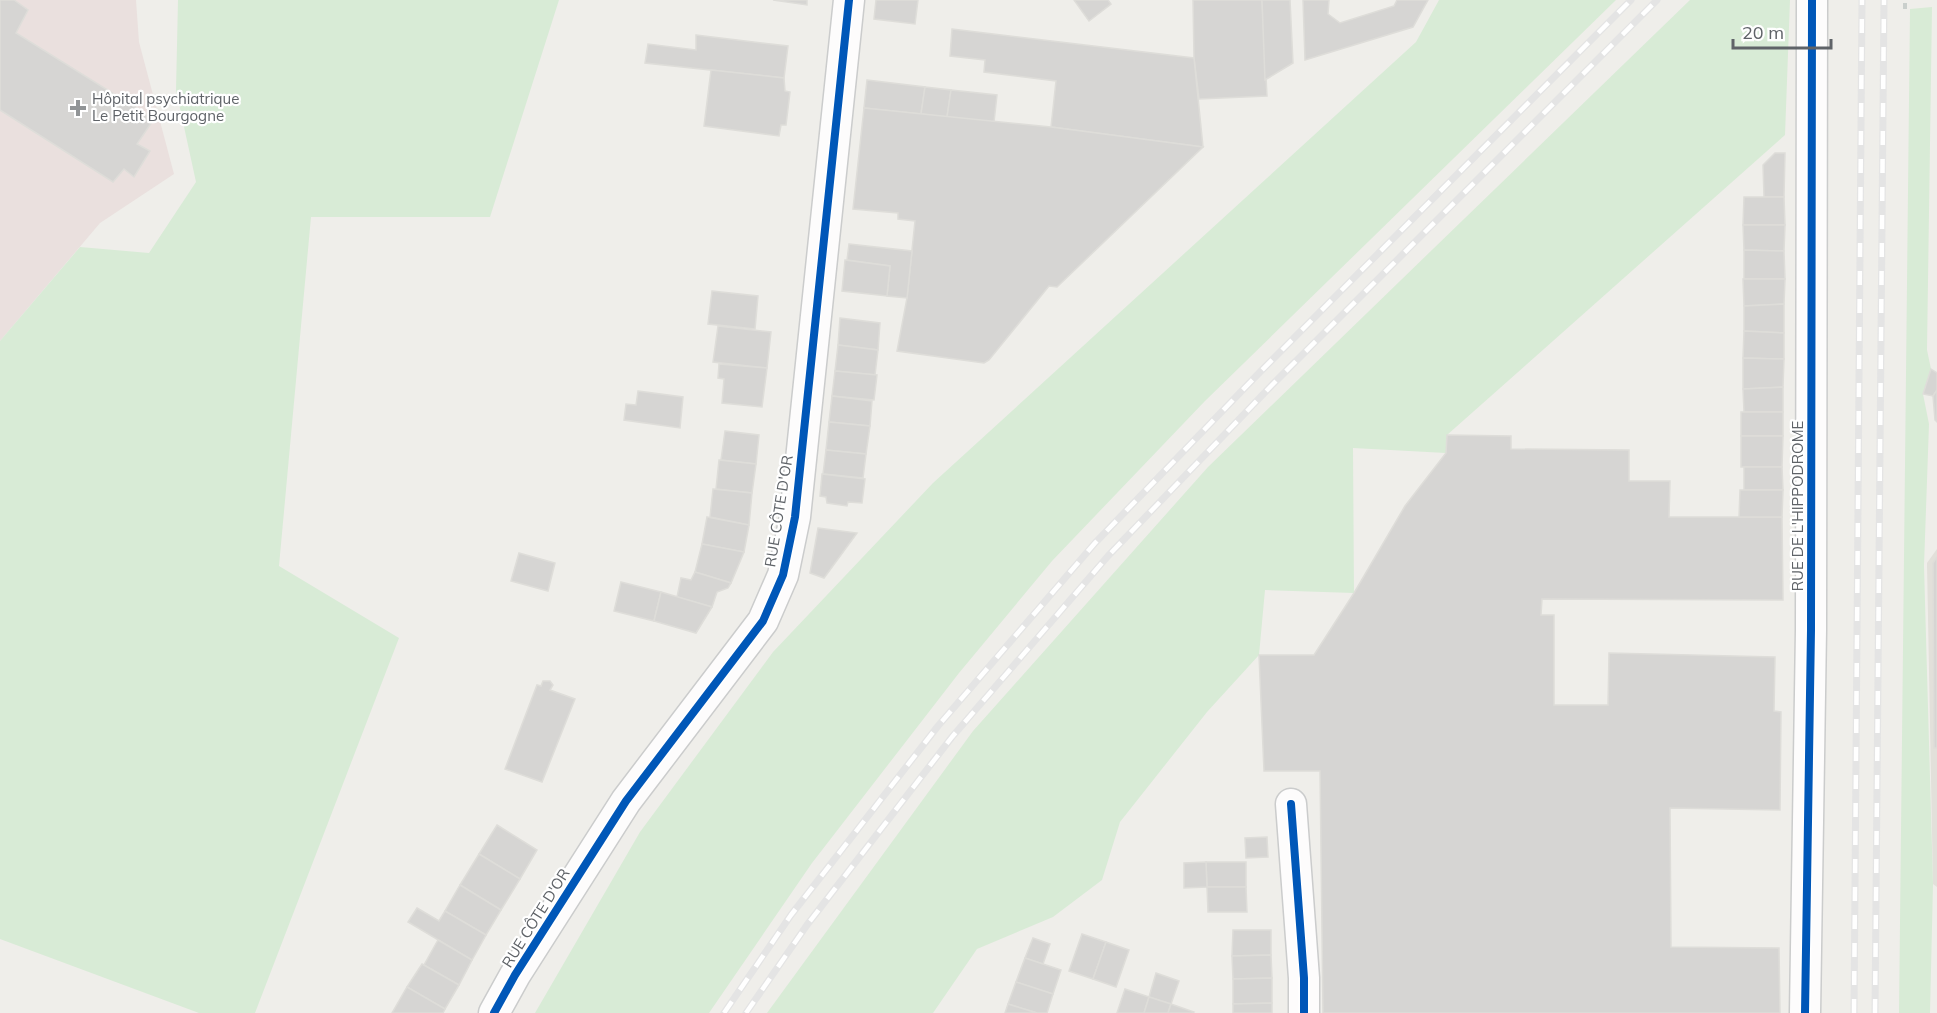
<svg xmlns="http://www.w3.org/2000/svg" width="1937" height="1013" viewBox="0 0 1937 1013" font-family="Mulish,sans-serif">
<style>
.education{fill:#e2e0da}
.medical{fill:#eae0de}
.green{fill:#d8ebd6}
.building{fill:#d6d5d3;stroke:#deddd9;stroke-width:1.5}
.lines{fill:none;stroke-linecap:round;stroke-linejoin:round}
.street-casing{stroke:#cbcccc;stroke-width:33}
.path{stroke:#cacfcc;stroke-width:4;stroke-dasharray:6 3;stroke-linecap:butt}
.street{stroke:#fdfcfc;stroke-width:30}
.rail-casing{stroke:#e4e4e4;stroke-width:7}
.rail{stroke:#fff;stroke-width:4.5;stroke-dasharray:14;stroke-linecap:butt}
.cycleway-casing{stroke:#fff;stroke-width:11}
.cycleway{stroke:#0057b8;stroke-width:8}
.poi-dot{fill:#919496;stroke:#fff;stroke-width:2}
.labels{text-anchor:middle;stroke-width:4.5;stroke-linejoin:round;paint-order:stroke}
.poi-label{font-size:15px;fill:#5f6368;stroke:#fff;text-anchor:start}
.street-label{font-size:15px;fill:#5f6368;stroke:#fff}
</style>
<rect width="100%" height="100%" fill="#efeeea"/>
<!-- education -->
<path class="education" d="M1937,549V887L1933,884L1927,563Z"/>
<!-- medical -->
<path class="medical" d="M0,0H136L139,42L174,174L100,223L0,341Z"/>
<!-- green -->
<g class="green">
<path d="M178,0H559L490,217H311L279,566L399,638L255,1013H199L0,939V341L80,247L149,253L196,182L176,90Z"/>
<path d="M1439,0H1616L1205,401L1052,561L959,673L812,863L709,1013H535L640,832L773,652L933,483L1416,42Z"/>
<path d="M1690,0H1790L1785,135L1447,435L1446,453L1353,448L1354,593L1265,590L1259,655L1207,712L1120,822L1102,880L1053,917L977,949L933,1013H767L973,731L1208,467Z"/>
<path d="M1932,7L1927,350L1931,369L1923,394L1929,424L1924,566L1933,884L1930,1013H1899L1910,9Z"/>
</g>
<!-- building -->
<g class="building">
<path d="M0,0H14L28,10L16,33L154,119L137,144L150,151L134,177L124,169L113,182L0,110Z"/>
<path d="M773,0H807V5Z"/>
<path d="M876,0H918L915,24L874,19Z"/>
<path d="M1074,0H1108L1111,4L1089,21Z"/>
<path d="M1193,0H1262L1267,96L1199,99L1194,58Z"/>
<path d="M1262,0H1290L1293,63L1265,80Z"/>
<path d="M1303,0H1329L1328,14L1340,23L1394,6L1397,0H1428L1413,27L1305,60Z"/>
<path d="M952,29L1194,58L1203,147L1051,127L1056,81L984,72L985,60L950,56Z"/>
<path d="M696,35L788,46L784,78L645,63L648,44L696,50Z"/>
<path d="M711,70L784,78L785,91L790,92L786,125H781L779,136L704,126Z"/>
<path d="M867,80L925,87L921,114L864,108Z"/>
<path d="M925,87L951,90L947,117L921,114Z"/>
<path d="M951,90L997,95L994,122L947,117Z"/>
<path d="M864,108L1051,127L1203,147L1057,287L1049,286L989,360L984,363L897,351L907,298L915,221L898,219V213L853,209Z"/>
<path d="M1775,153H1785L1784,197H1764L1763,165Z"/>
<path d="M1744,197H1784L1785,225H1743Z"/>
<path d="M1743,225H1785L1784,251L1744,250Z"/>
<path d="M849,244L912,251L907,298L887,296L890,266L847,260Z"/>
<path d="M1744,250L1784,251L1785,279H1744Z"/>
<path d="M845,260L890,266L887,296L842,291Z"/>
<path d="M1743,279H1785L1784,304L1744,306Z"/>
<path d="M712,291L758,296L755,329L708,324Z"/>
<path d="M1784,304V333L1744,331V306Z"/>
<path d="M840,318L880,323L878,350L838,345Z"/>
<path d="M718,326L771,332L767,368L713,362Z"/>
<path d="M1744,331L1784,333V359L1743,358Z"/>
<path d="M838,345L878,350L875,375L835,371Z"/>
<path d="M1743,358L1784,359L1783,387L1743,389Z"/>
<path d="M719,364L767,368L762,407L722,403L724,379L718,378Z"/>
<path d="M1931,369L1937,373V390L1933,396L1923,394Z"/>
<path d="M835,371L877,375L874,400L832,396Z"/>
<path d="M1783,387V412H1744L1743,389Z"/>
<path d="M1937,390V422L1935,420L1933,396Z"/>
<path d="M638,391L683,397L680,428L624,420L626,404L636,405Z"/>
<path d="M832,396L872,401L870,426L829,422Z"/>
<rect x="1741" y="412" width="42" height="24"/>
<path d="M829,422L870,426L866,454L826,450Z"/>
<path d="M725,431L759,435L756,464L721,460Z"/>
<path d="M1447,435L1511,436V449L1629,450V481H1670L1669,517H1782L1783,600L1542,599L1541,615H1554V705H1608L1609,653L1775,657L1774,711L1781,712L1780,810L1670,808L1671,947L1779,948L1780,1013H1323L1320,771H1264L1259,655H1314L1354,593L1405,506L1446,453Z"/>
<path d="M1741,436H1783L1782,467H1741Z"/>
<path d="M826,450L866,454L863,478L823,474Z"/>
<path d="M719,460L756,464L752,493L716,489Z"/>
<path d="M1744,467H1782L1783,490H1744Z"/>
<path d="M822,474L865,479L862,503L848,502L847,506L827,503L826,497L820,496Z"/>
<path d="M713,489L752,493L749,525L710,517Z"/>
<path d="M1740,490H1783L1782,517H1739Z"/>
<path d="M707,517L749,525L744,552L702,544Z"/>
<path d="M818,528L857,533L824,578L810,573Z"/>
<path d="M702,544L744,552L731,583L695,572Z"/>
<path d="M519,553L555,563L548,591L511,581Z"/>
<path d="M1937,557V748H1934L1933,563Z"/>
<path d="M695,572L731,583L728,588L717,592L712,607L677,597L681,578L691,580Z"/>
<path d="M621,582L661,592L654,621L614,611Z"/>
<path d="M661,592L712,607L696,633L654,621Z"/>
<path d="M543,681H550L553,685L550,690L575,699L542,782L505,769L537,685L541,686Z"/>
<path d="M497,825L537,850L520,879L479,854Z"/>
<path d="M1267,837L1268,857L1246,858L1245,838Z"/>
<path d="M479,854L520,879L501,910L460,885Z"/>
<path d="M1206,862H1246V887H1207Z"/>
<path d="M1206,862L1207,887L1184,888V863Z"/>
<path d="M460,885L501,910L486,935L445,911Z"/>
<path d="M1207,887H1246L1247,912H1208Z"/>
<path d="M417,908L439,921L445,911L486,935L472,960L408,922Z"/>
<path d="M1233,930H1271V955L1232,956Z"/>
<path d="M1082,934L1106,942L1093,979L1069,971Z"/>
<path d="M1033,938L1050,944L1043,964L1025,958Z"/>
<path d="M438,940L472,960L459,985L424,965Z"/>
<path d="M1106,942L1129,950L1116,987L1093,979Z"/>
<path d="M1271,955L1272,978L1233,979L1232,956Z"/>
<path d="M1025,958L1061,970L1053,994L1016,982Z"/>
<path d="M422,964L459,985L445,1009L407,987Z"/>
<path d="M1156,973L1179,981L1171,1004L1149,997Z"/>
<path d="M1272,978V1003L1233,1004V979Z"/>
<path d="M1016,982L1053,994L1047,1013H1037L1008,1004Z"/>
<path d="M407,987L445,1009L443,1013H392Z"/>
<path d="M1125,989L1149,997L1144,1013H1117Z"/>
<path d="M1149,997L1171,1004L1168,1013H1144Z"/>
<path d="M1272,1003V1013H1233V1004Z"/>
<path d="M1008,1004L1037,1013H1005Z"/>
<path d="M1171,1004L1194,1012L1193,1013H1168Z"/>
</g>
<g class="lines">
<defs>
<g id="street">
<path d="M1291,804L1304,978V1013"/>
<path d="M494,1013L515,975L626,801L763,621L783,575L795,517L849,0"/>
<path d="M1805,1013L1811,630L1812,0"/>
</g>
</defs>
<!-- street casing -->
<use href="#street" class="street-casing"/>
<!-- path -->
<path class="path" d="M1905,9V0"/>
<!-- street -->
<use href="#street" class="street"/>
<defs>
<g id="rail">
<path d="M724,1013L791,915L938,726L1095,543L1260,372L1631,0"/>
<path d="M746,1013L807,925L952,737L1108,556L1272,385L1657,0"/>
<path d="M1854,1013L1862,0"/>
<path d="M1875,1013L1884,0"/>
</g>
</defs>
<!-- rail casing -->
<use href="#rail" class="rail-casing"/>
<!-- rail -->
<use href="#rail" class="rail"/>
<defs>
<g id="cycleway">
<path d="M1291,804L1304,978V1013"/>
<path d="M494,1013L515,975L626,801L763,621L783,575L795,517L849,0"/>
<path d="M1805,1013L1811,630L1812,0"/>
</g>
</defs>
<!-- cycleway casing -->
<use href="#cycleway" class="cycleway-casing"/>
<!-- cycleway -->
<use href="#cycleway" class="cycleway"/>
</g>
<!-- markers -->
<path class="poi-dot" d="M75 99h6v6h6v6h-6v6h-6v-6h-6v-6h6z"/>
<g class="labels">
<!-- poi labels -->
<g class="poi-label">
<text x="92" y="104">Hôpital psychiatrique<tspan x="92" dy="17">Le Petit Bourgogne</tspan></text>
</g>
<!-- street labels -->
<g class="street-label">
<text transform="translate(1798 506) rotate(-90)" y="5">RUE DE L'HIPPODROME</text>
<text transform="translate(779 511) rotate(-81)" y="5">RUE CÔTE D'OR</text>
<text transform="translate(536 918) rotate(-58)" y="5">RUE CÔTE D'OR</text>
</g>
</g>
<!-- scale -->
<path d="M1733 39v9h98v-9" fill="none" stroke="#5f6368" stroke-width="3"/>
<text x="1742" y="39" font-size="18" fill="#5f6368" stroke="#ffffff" stroke-width="4.5" paint-order="stroke">20 m</text>
</svg>
